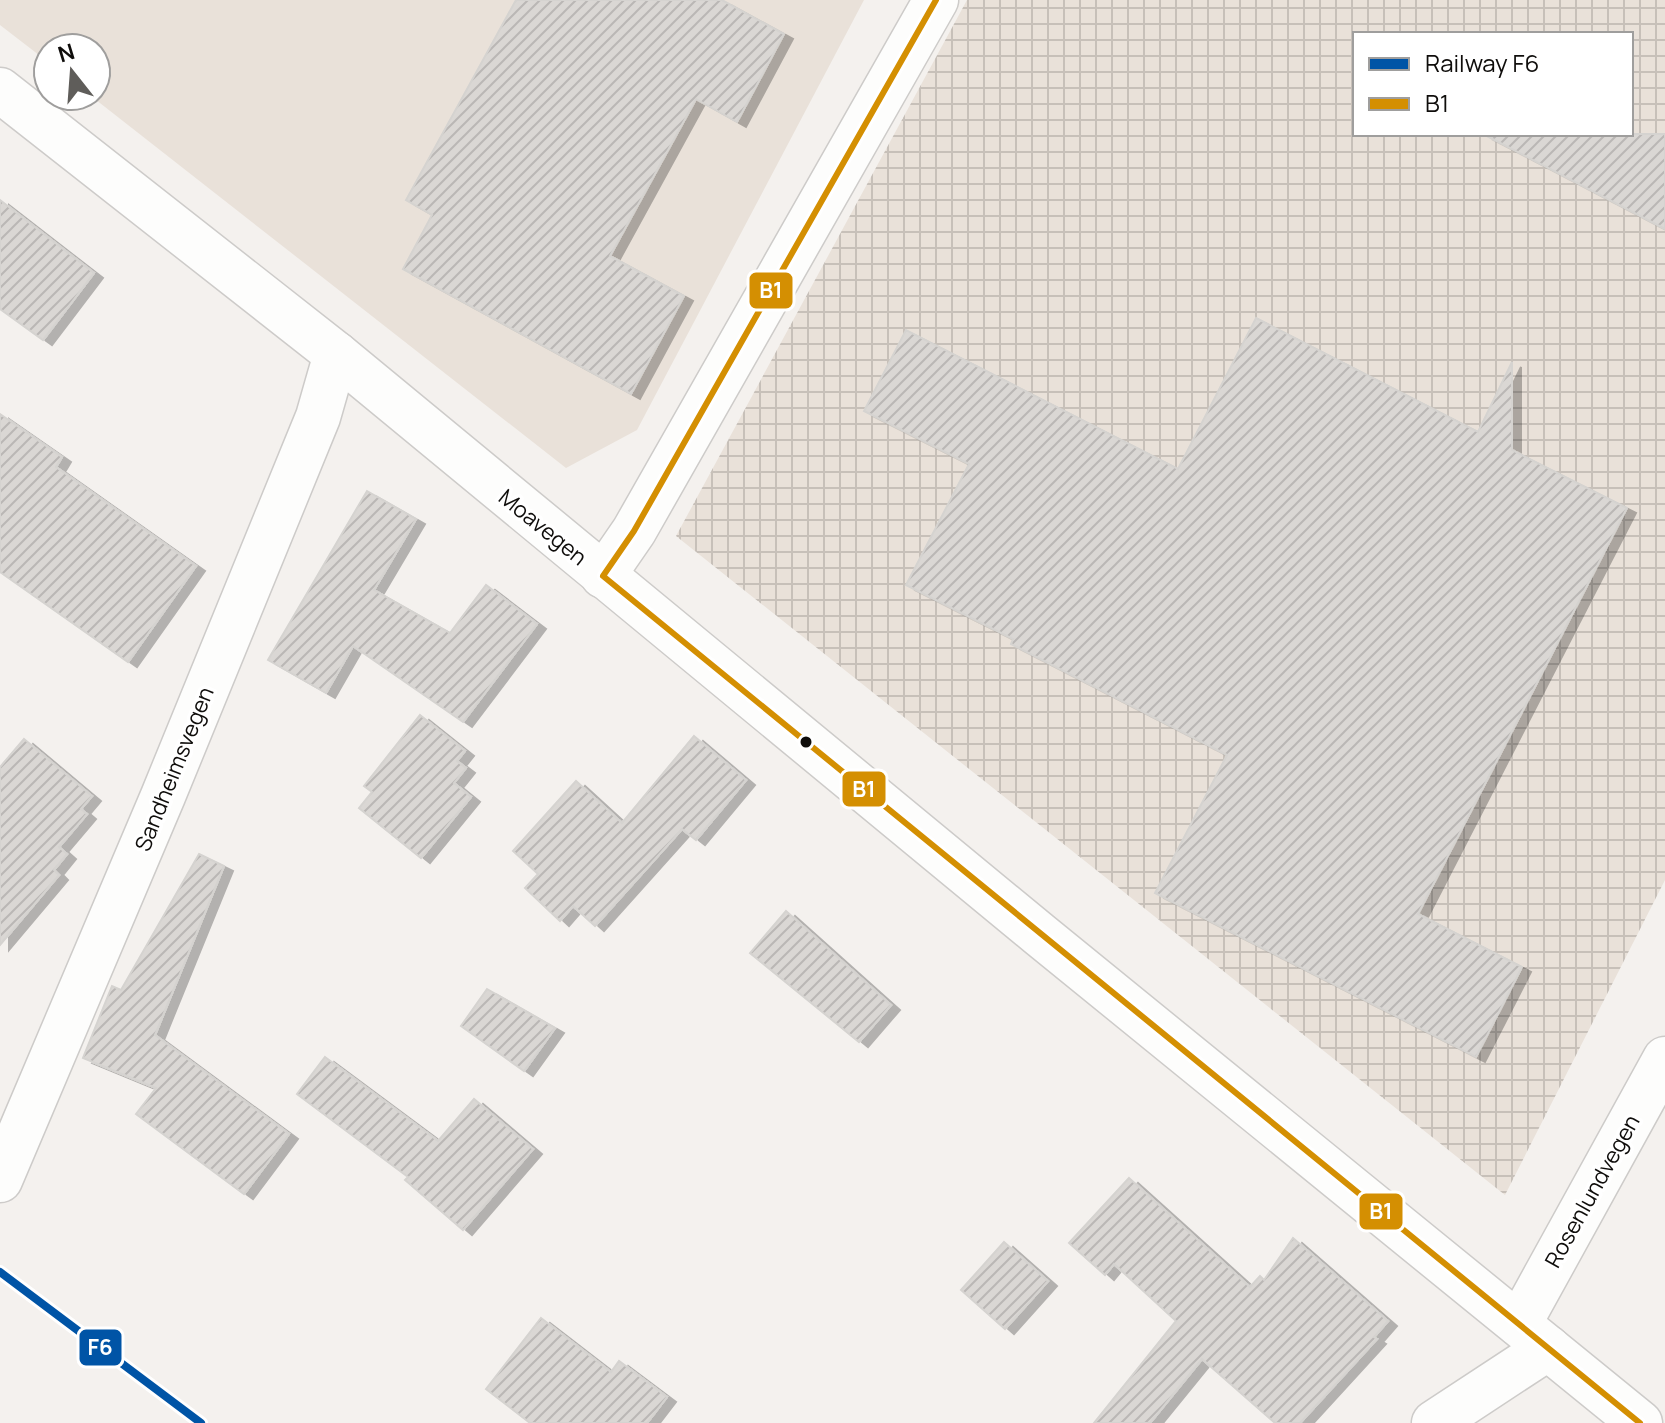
<svg xmlns="http://www.w3.org/2000/svg" width="1665" height="1423" viewBox="0 0 1665 1423" font-family="Manrope,sans-serif">
<style>
.built{fill:#e9e1d9}
.industrial{fill:url(#industrial-grid);fill-rule:evenodd}
.building{fill:url(#building-hatch);stroke:#d5d3d0;stroke-width:2;filter:url(#shadow)}
.lines{fill:none;stroke-linecap:round;stroke-linejoin:round}
.minor-casing{stroke:#cdcbc9;stroke-width:47}
.minor{stroke:#fdfdfc;stroke-width:44}
.bus-1-casing{stroke:#fff;stroke-width:12}
.bus-1{stroke:#d48f02;stroke-width:6}
.rail-1-casing{stroke:#fff;stroke-width:14}
.rail-1{stroke:#0054a6;stroke-width:8}
.bus-dot{fill:#0f0d0b;stroke:#fff;stroke-width:3}
.labels{text-anchor:middle;stroke-width:7;stroke-linejoin:round;paint-order:stroke}
.street-label{font-size:22px;fill:#0f0d0b;stroke:#fff}
.line-badge{stroke:#fff;stroke-width:3}
.badge-label{font-size:22px;text-anchor:middle;font-weight:bold;fill:#fff}
</style>
<defs>
<pattern id="industrial-grid" width="8" height="8" patternUnits="userSpaceOnUse" patternTransform="scale(2)"><rect width="8" height="8" fill="#e9e1d9"/><path d="M0 4h8M4 0v8" fill="none" stroke="#c7c0b9"/></pattern>
<pattern id="building-hatch" width="6" height="6" patternUnits="userSpaceOnUse" patternTransform="scale(2)"><rect width="6" height="6" fill="#dad7d4"/><path d="M-1 1l2-2M0 6l6-6M5 7l2-2" fill="none" stroke="#bab7b5"/></pattern>
<filter id="shadow"><feDropShadow dx="9" dy="5" stdDeviation="0" flood-color="#0004"/></filter>
</defs>
<rect width="100%" height="100%" fill="#f4f1ee"/>
<!-- built -->
<path class="built" d="M0,0H864L637,430L566,468L91,96H96V48H48V62L0,25Z"/>
<!-- industrial -->
<path class="industrial" d="M967,0H1665V880L1505,1195L676,536ZM1355,34H1631V134H1355Z"/>
<!-- building -->
<g class="building">
<path d="M516,0H722L784,34L737,122L696,99L610,256L684,296L631,394L403,269L432,215L406,200Z"/>
<path d="M1483,134H1665V229Z"/>
<path d="M0,200L94,273L43,340L0,309Z"/>
<path d="M1256,318L1478,432L1512,362V450L1627,508L1418,914L1522,967L1476,1057L1155,893L1227,755L1011,644L1013,639L906,585L969,464L864,411L906,330L1178,469Z"/>
<path d="M0,414L62,457L56,467L196,566L128,662L0,572Z"/>
<path d="M367,491L416,519L374,590L450,633L486,585L537,624L463,722L353,646L326,693L268,660Z"/>
<path d="M420,715L465,751L457,761L466,768L454,783L471,797L421,858L359,808L372,792L364,786Z"/>
<path d="M694,736L746,780L696,840L682,829L595,926L573,906L560,921L525,888L538,874L513,851L576,781L622,823Z"/>
<path d="M24,739L92,796L81,809L87,814L59,847L67,854L54,870L59,875L0,945V767Z"/>
<path d="M199,854L224,866L155,1035L289,1134L244,1194L136,1114L156,1088L83,1058L112,986L121,990Z"/>
<path d="M786,911L891,1005L859,1042L750,953Z"/>
<path d="M487,989L555,1028L524,1071L461,1026Z"/>
<path d="M325,1057L438,1141L474,1099L533,1149L463,1230L405,1180L408,1177L297,1094Z"/>
<path d="M1129,1178L1250,1287L1260,1276L1264,1280L1293,1238L1388,1321L1374,1337L1377,1339L1300,1423H1275L1202,1359L1150,1423H1094L1176,1321L1114,1264L1105,1275L1069,1243Z"/>
<path d="M1004,1242L1048,1281L1005,1329L961,1290Z"/>
<path d="M541,1318L611,1372L619,1361L667,1397L647,1423H530L486,1389Z"/>
</g>
<g class="lines">
<defs>
<g id="minor">
<path d="M0,90L336,354L1039,934L1640,1423"/>
<path d="M603,576L634,531L936,0"/>
<path d="M0,1180L163,796L318,417L336,354"/>
<path d="M1519,1324L1665,1059"/>
<path d="M1434,1423L1548,1348"/>
</g>
</defs>
<!-- minor casing -->
<use href="#minor" class="minor-casing"/>
<!-- minor -->
<use href="#minor" class="minor"/>
<defs>
<path id="bus-1" d="M936,0L634,531L603,576L1640,1423"/>
</defs>
<!-- bus-1 casing -->
<use href="#bus-1" class="bus-1-casing"/>
<!-- bus-1 -->
<use href="#bus-1" class="bus-1"/>
<defs>
<path id="rail-1" d="M0,1272L201,1423"/>
</defs>
<!-- rail-1 casing -->
<use href="#rail-1" class="rail-1-casing"/>
<!-- rail-1 -->
<use href="#rail-1" class="rail-1"/>
</g>
<!-- markers -->
<circle class="bus-dot" cx="806" cy="742" r="7"/>
<g class="labels">
<!-- street labels -->
<g class="street-label">
<text transform="translate(543 527) rotate(39)" y="8">Moavegen</text>
<text transform="translate(174 769) rotate(-68)" y="8">Sandheimsvegen</text>
<text transform="translate(1592 1191) rotate(-61)" y="8">Rosenlundvegen</text>
</g>
</g>
<g class="line-badge">
<rect x="748" y="271" width="46" height="39" rx="8" fill="#d48f02"/>
<rect x="841" y="770" width="46" height="38" rx="8" fill="#d48f02"/>
<rect x="1358" y="1192" width="46" height="39" rx="8" fill="#d48f02"/>
<rect x="78" y="1328" width="45" height="39" rx="8" fill="#0054a6"/>
</g>
<g class="badge-label">
<text x="771" y="298">B1</text>
<text x="864" y="797">B1</text>
<text x="1381" y="1219">B1</text>
<text x="100" y="1355">F6</text>
</g>
<!-- legend -->
<rect x="1353" y="32" width="280" height="104" fill="#ffffff" stroke="#9f9e9d" stroke-width="2"/>
<rect x="1369" y="58" width="40" height="12" fill="#0054a6" stroke="#9f9e9d" stroke-width="2"/>
<text x="1425" y="72" font-size="24" fill="#0f0d0b">Railway F6</text>
<rect x="1369" y="98" width="40" height="12" fill="#d48f02" stroke="#9f9e9d" stroke-width="2"/>
<text x="1425" y="112" font-size="24" fill="#0f0d0b">B1</text>
<!-- north arrow -->
<g transform="translate(72 72) rotate(343)"><circle r="38" fill="#ffffff" stroke="#9f9e9d" stroke-width="2"/>
<path d="M0-6L14 30L0 20L-14 30Z" fill="#5f5d5a"/>
<text y="-12" font-size="22" font-weight="bold" text-anchor="middle" fill="#0f0d0b">N</text>
</g>
</svg>
